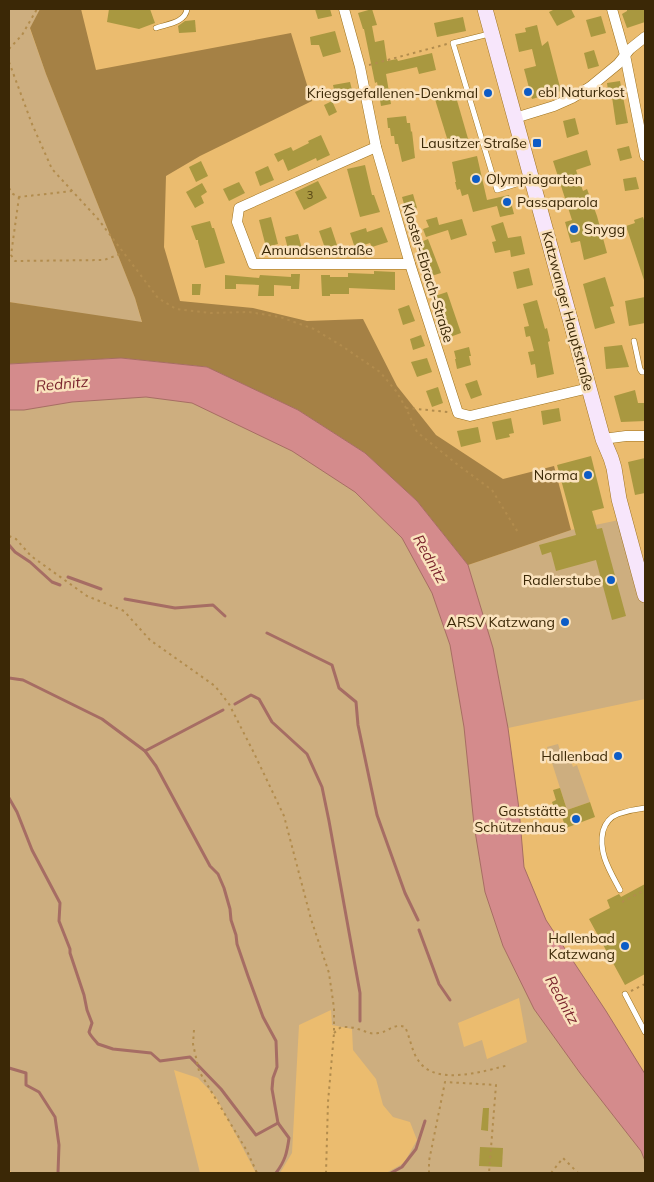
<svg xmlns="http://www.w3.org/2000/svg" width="654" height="1182" viewBox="0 0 654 1182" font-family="Mulish,sans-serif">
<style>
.green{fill:#cdae7f;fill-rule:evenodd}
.forest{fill:#a58145}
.water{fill:#d48b8c;stroke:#a66d64}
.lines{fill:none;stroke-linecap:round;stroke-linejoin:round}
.stream{stroke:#a66d64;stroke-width:3}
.building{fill:#a99840}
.lane-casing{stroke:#9d711d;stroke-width:6}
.street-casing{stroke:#9d711d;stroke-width:11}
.secondary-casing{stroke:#9d711d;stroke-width:16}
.path{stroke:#b28c4d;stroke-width:2;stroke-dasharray:2.5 4;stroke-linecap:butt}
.lane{stroke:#fff;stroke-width:5}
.street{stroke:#fff;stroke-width:10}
.secondary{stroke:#f7e6fb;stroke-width:15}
.poi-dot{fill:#0d5cc6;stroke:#fae2bd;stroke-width:2}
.labels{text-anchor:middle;stroke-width:5;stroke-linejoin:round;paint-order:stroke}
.number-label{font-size:11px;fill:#564414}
.poi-label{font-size:14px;fill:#3b2806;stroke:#fae2bd;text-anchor:end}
.street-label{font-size:14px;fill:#3b2806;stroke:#fae2bd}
.water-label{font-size:15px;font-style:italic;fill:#7b242d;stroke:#fae2bd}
</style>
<rect width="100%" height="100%" fill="#ebbc6f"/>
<!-- green -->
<g class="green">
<path d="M9,9H40L30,29L46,74L135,298L142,323L9,302Z"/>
<path d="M146,397L192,403L292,451L355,492L402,538L432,593L450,645L464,727L474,825L485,892L503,946L534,1009L580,1073L641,1151L645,1161V1173H386L404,1163L417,1140L410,1122L393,1117L383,1105L376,1079L353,1050L352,1029L332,1025L331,1010L299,1025L292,1153L280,1173H256L216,1097L198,1078L174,1070L200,1173H11V1171H9V410H24L72,402ZM519,998L527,1042L487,1059L482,1040L464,1047L458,1023Z"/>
<path d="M624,519L645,596V699L508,728L493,648L468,565L571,530Z"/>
<path d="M558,744L564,763L571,761L573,767L577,765L590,802L567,810L547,747Z"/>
</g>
<!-- forest -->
<path class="forest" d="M40,9H81L96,70L291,33L312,101L200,156L166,176L164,247L180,301L253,308L307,321L363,319L397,386L436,435L503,479L554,466L571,530L468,565L417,501L365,453L298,410L207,367L121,358L9,364V302L142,322L135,298L46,74L30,28Z"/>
<!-- water -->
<path class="water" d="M121,358L207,367L298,410L365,453L417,501L468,565L493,648L508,728L519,809L524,867L546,920L606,1011L645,1074V1161L641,1151L580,1073L534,1009L503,946L485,892L474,825L464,727L450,645L432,593L402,538L355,492L292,451L192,403L146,397L72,402L24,410H9V364Z"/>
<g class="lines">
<!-- stream -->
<g class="stream">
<path d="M9,545L15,552L30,562L52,582L60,585"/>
<path d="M68,577L101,589"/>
<path d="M125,599L175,608L213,605L225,616"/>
<path d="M267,633L332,665L339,688L356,702L358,725L377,815L405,893L418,920"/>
<path d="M9,678L23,680L102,719L145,751L156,766L210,866L218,874L224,888L230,909L231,920L236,935L237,944L248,976L263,1017L276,1041L277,1067L273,1078L272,1089L278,1123"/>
<path d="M235,704L251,695L259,699L272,722L307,754L322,787L329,821L360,993V1021"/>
<path d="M145,751L223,710"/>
<path d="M9,798L17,812L32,850L60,903L59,921L70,949V953L84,995L87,1010L92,1023L89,1032C91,1037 95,1040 98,1044L113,1049L151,1053L160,1061L190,1057L221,1089L256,1135L278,1123L289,1138C287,1153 285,1161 276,1173"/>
<path d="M419,930L439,984L450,1000"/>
<path d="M9,1068L26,1073V1085L39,1092L55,1117L59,1145L58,1173"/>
<path d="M391,1173L402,1167L416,1149L425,1121"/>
</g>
</g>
<!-- building -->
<g class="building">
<path d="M109,9H150L155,23L139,29L107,22Z"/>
<path d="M315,9H330L332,16L318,19Z"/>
<path d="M372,9L377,25L372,26L375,42L384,40L387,61L397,59L398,61L432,53L436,70L419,74L417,67L386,74L391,104L381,106L377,82L375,83L364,29H363L358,13Z"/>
<path d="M555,9H571L575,17L557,26L549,12Z"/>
<path d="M627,9H645V22L627,28L622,14L627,11Z"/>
<path d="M601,16L606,33L591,37L586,20Z"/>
<path d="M463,17L466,31L437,37L434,23Z"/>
<path d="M195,20L196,32L179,33L178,26L185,21Z"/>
<path d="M537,25L542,46L548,41L561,91L532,99L524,69L536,66L532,49L519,52L515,34L526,32L525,28Z"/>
<path d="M335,31L341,52L323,57L319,45H311L310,37Z"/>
<path d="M594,50L599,66L588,69L584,53Z"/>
<path d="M620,81L628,123L616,125L612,97L609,98L607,83Z"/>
<path d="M350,82L353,94L336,98L333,85Z"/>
<path d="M454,90L469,142L450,148L434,96Z"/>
<path d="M332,101L337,112L329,116L324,105Z"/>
<path d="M406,116L407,123H410L411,132L412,131L415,158L402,162L398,144H395L394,136H391L390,128H388L387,118Z"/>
<path d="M575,118L579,134L567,138L563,121Z"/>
<path d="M321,135L330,155L317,161L316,158L288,171L283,159L278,162L274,154L291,147L293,151L309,143L308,141Z"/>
<path d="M629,146L632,158L620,161L617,149Z"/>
<path d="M587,150L591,165L576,170L583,191L587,189L597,216L607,253L584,260L580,241L571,243L565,222L572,220L553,161Z"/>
<path d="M477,156L487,200L509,195L514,214L500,217L497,206L473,212L468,194L462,196L460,189L457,190L455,182H456L452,162Z"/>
<path d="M201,161L208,176L196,182L189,167Z"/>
<path d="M365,165L372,195H374L380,212L360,217L347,169Z"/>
<path d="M268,166L274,180L260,186L255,172Z"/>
<path d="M636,177L639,189L625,191L623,179Z"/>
<path d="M318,181L327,198L304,210L295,192Z"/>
<path d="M239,182L245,193L229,201L223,189Z"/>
<path d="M202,183L207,192L201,196L204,203L195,208L186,192Z"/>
<path d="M413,194L417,208L406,211L402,197Z"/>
<path d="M271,217L278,244L266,247L259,220Z"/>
<path d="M437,217L439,225L462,219L467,235L451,240L448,230L426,237L423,229L429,227L426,220Z"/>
<path d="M643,217L645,223V280H644L626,226L635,223L634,220Z"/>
<path d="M210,221L212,228H214L225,263L205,268L198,242V240H196L191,226Z"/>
<path d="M503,222L508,238L521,236L525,254L511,257L510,250L495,253L492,242L496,241L491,226Z"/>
<path d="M331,227L337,245L325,248L319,231Z"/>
<path d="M382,227L388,242L372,247L370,243L355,248L350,233L366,228L367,232Z"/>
<path d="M298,234L302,249L289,253L285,237Z"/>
<path d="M428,239L441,273L425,278L420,265L423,264L416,244Z"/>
<path d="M529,268L533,285L517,289L513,272Z"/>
<path d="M374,271L395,272V290L349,288V294H330V296H322L321,275H330V277H348V273L374,274Z"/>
<path d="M291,274H300L299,289H291V286L274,285V296H258L259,285L236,284V289H225V275L259,278L260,275L291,277Z"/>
<path d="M605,277L614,306L610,307L615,323L595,329L583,284Z"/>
<path d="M192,284H201L200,295H192Z"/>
<path d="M447,292L461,333L450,337L435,296Z"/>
<path d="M645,297V323L629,326L625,301Z"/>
<path d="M537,300L545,329L547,328L550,341L548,342L554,374L537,378L535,364L531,365L528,352L534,351L530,336L526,337L524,327L529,326L523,304Z"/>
<path d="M409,305L415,321L403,325L398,309Z"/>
<path d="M421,335L425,346L413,350L410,339Z"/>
<path d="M622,345L629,367L606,369L604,347Z"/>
<path d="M469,347L471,356H469L471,365L457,369L455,359H456L454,351Z"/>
<path d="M427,358L432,372L417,377L411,362Z"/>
<path d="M477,380L482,395L471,399L465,384Z"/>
<path d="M438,387L443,403L432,407L426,391Z"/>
<path d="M635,390L638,403H645V421L621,422L614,396Z"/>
<path d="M559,408L561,421L543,425L541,411Z"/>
<path d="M511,418L514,433L509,434L510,437L496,440L492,422Z"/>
<path d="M478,427L481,442L461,447L457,431Z"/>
<path d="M591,456L604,508L592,511L597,529L602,528L626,616L612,620L596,560L556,571L551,552L542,555L539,545L576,535L557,465Z"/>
<path d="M645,458V493L635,495L628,462Z"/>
<path d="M560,788L567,810L590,802L595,817L566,828L560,812L556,814L552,802L556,800L553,790Z"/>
<path d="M645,884V974L625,985L589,919L610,908L607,900L619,894L621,897Z"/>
<path d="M483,1108H489L488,1131L481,1130Z"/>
<path d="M480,1147L503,1148L502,1167L479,1166Z"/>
</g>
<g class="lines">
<defs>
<g id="lane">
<path d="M156,28C167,24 185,23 187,9"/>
<path d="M489,34L453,43L497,190L529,180"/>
<path d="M634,341L640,369L642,372H645"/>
<path d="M620,890C610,871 598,853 603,831C605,824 610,817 618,814C627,811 636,809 645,808"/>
<path d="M625,994L645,1032"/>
</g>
<g id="street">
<path d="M344,9L360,67L376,147L410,264L458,413L470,416L589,388"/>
<path d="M612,9L625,55L645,156"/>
<path d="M515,118L554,106L572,98L590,87L618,64L630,49L645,37"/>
<path d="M376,147L239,208L237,222L253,264H410"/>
<path d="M603,439L626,436H645"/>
</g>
<path id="secondary" d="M485,9L603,439L611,458L614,468L619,499L645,595"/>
</defs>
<!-- lane casing -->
<use href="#lane" class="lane-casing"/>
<!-- street casing -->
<use href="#street" class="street-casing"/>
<!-- secondary casing -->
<use href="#secondary" class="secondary-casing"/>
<!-- path -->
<g class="path">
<path d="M9,49L22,35L37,9"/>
<path d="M9,62L32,124L52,169L98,219L158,298L176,309L211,313L249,312L280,317L314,329L342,346L380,372L396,391L406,408L417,432L458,465L492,490L519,534"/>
<path d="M369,65L447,44"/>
<path d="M9,188L13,194L19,197L72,191"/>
<path d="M19,197L11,255L15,261L104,260L123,253"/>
<path d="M406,408L448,412"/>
<path d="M9,536L16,539L31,556L87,596L124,611L150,640L215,686L229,704L254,753L284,816L311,919L329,973L334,1008V1033L328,1102L326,1173"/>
<path d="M622,902L645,890"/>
<path d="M631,991L645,984"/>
<path d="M194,1030L193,1044L199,1071L247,1151L257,1173"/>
<path d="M334,1033L341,1027C347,1027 353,1027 358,1029C365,1031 371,1035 378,1033C389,1032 393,1023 405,1027C410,1037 412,1052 418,1060C435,1087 484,1071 509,1065"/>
<path d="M429,1173V1161L445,1082L496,1085L489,1173"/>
<path d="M551,1173L563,1158L578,1173"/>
</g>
<!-- lane -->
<use href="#lane" class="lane"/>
<!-- street -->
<use href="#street" class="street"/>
<!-- secondary -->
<use href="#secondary" class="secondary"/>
</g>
<!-- markers -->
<g class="poi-dot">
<circle cx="528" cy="92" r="5"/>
<circle cx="488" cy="93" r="5"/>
<rect x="532" y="138" width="10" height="10" rx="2.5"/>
<circle cx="476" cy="179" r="5"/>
<circle cx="507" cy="202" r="5"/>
<circle cx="574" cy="229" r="5"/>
<circle cx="588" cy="475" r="5"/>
<circle cx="611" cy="580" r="5"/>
<circle cx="565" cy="622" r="5"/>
<circle cx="618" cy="756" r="5"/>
<circle cx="576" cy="819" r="5"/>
<circle cx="625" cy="946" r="5"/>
</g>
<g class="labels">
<!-- number labels -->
<g class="number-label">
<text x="310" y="199">3</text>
</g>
<!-- poi labels -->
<g class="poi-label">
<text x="538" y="97" text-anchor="start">ebl Naturkost</text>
<text x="478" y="98">Kriegsgefallenen-Denkmal</text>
<text x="527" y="148">Lausitzer Straße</text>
<text x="486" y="184" text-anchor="start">Olympiagarten</text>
<text x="517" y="207" text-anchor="start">Passaparola</text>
<text x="584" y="234" text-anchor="start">Snygg</text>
<text x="578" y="480">Norma</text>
<text x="601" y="585">Radlerstube</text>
<text x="555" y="627">ARSV Katzwang</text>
<text x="608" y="761">Hallenbad</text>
<text x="566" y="816">Gaststätte<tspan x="566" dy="16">Schützenhaus</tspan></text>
<text x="615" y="943">Hallenbad<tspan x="615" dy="16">Katzwang</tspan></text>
</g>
<!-- street labels -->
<g class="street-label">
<text x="317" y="255">Amundsenstraße</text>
<text transform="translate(428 273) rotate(73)" y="5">Kloster-Ebrach-Straße</text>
<text transform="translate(568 311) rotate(75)" y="5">Katzwanger Hauptstraße</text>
</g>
<!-- water labels -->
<g class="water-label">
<text transform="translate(62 384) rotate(-5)" y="5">Rednitz</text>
<text transform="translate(430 559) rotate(61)" y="5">Rednitz</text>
<text transform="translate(562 1000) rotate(61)" y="5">Rednitz</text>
</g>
</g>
<!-- border -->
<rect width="654" height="1182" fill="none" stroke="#3b2806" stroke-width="20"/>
</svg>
